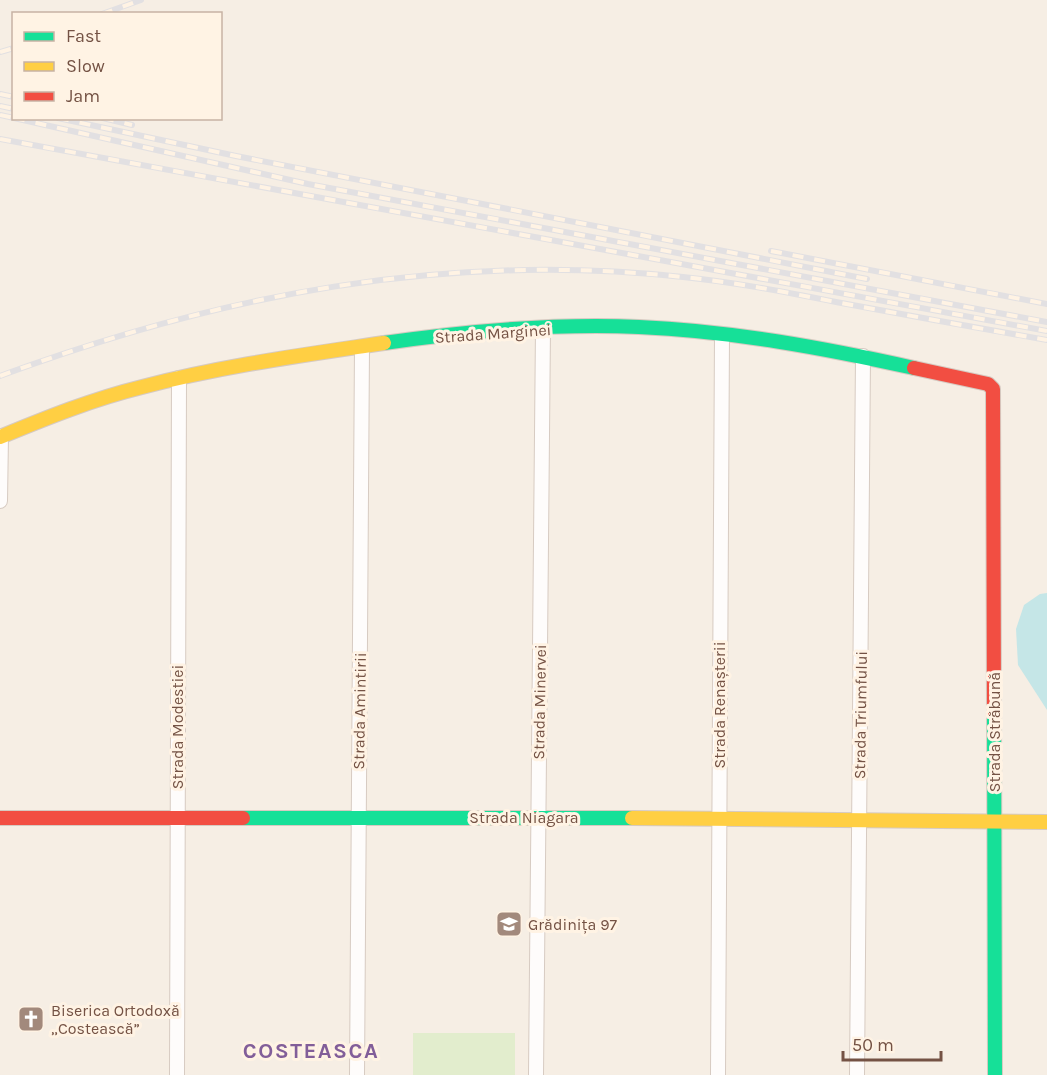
<svg xmlns="http://www.w3.org/2000/svg" width="1047" height="1075" viewBox="0 0 1047 1075" font-family="Karla,sans-serif">
<style>
.green{fill:#e2edcd}
.water{fill:#c5e6e7}
.lines{fill:none;stroke-linecap:round;stroke-linejoin:round}
.street-casing{stroke:#d7cbc2;stroke-width:16}
.fast-casing{stroke:#d6cac1;stroke-width:16}
.slow-casing{stroke:#d6cac1;stroke-width:16}
.jam-casing{stroke:#d6cac1;stroke-width:16}
.street{stroke:#fefcfb;stroke-width:14}
.fast{stroke:#16e098;stroke-width:14}
.slow{stroke:#ffcf43;stroke-width:14}
.jam{stroke:#f24e42;stroke-width:14}
.rail-casing{stroke:#e2e0e2;stroke-width:6}
.rail{stroke:#fff3e4;stroke-width:4;stroke-dasharray:11;stroke-linecap:butt}
.labels{text-anchor:middle;stroke-width:6;stroke-linejoin:round;paint-order:stroke}
.street-label{font-size:16px;fill:#745244;stroke:#fff3e4}
.poi-label{font-size:16px;fill:#745244;stroke:#fff3e4;text-anchor:start}
.district-label{font-size:22px;font-weight:bold;letter-spacing:1.5px;fill:#825e99;stroke:#fff3e4}
</style>
<rect width="100%" height="100%" fill="#f6eee4"/>
<!-- green -->
<rect class="green" x="413" y="1033" width="102" height="42"/>
<!-- water -->
<path class="water" d="M1047,593V710L1018,665L1016,629L1024,605L1040,594Z"/>
<g class="lines">
<defs>
<g id="street">
<path d="M0,501L1,436"/>
<path d="M177,1075L179,378"/>
<path d="M357,1075L362,347"/>
<path d="M536,1075L543,328"/>
<path d="M718,1075L722,335"/>
<path d="M857,1075L863,356"/>
</g>
<g id="fast">
<path d="M384,343C468,331 554,323 639,327C732,331 824,348 914,368"/>
<path d="M994,711L995,1075"/>
<path d="M243,818H632"/>
</g>
<g id="slow">
<path d="M0,437C46,418 93,399 142,387C221,366 304,355 384,343"/>
<path d="M632,818L1047,822"/>
</g>
<g id="jam">
<path d="M914,368L988,384L993,389L994,711"/>
<path d="M0,818H243"/>
</g>
</defs>
<!-- street casing -->
<use href="#street" class="street-casing"/>
<!-- fast casing -->
<use href="#fast" class="fast-casing"/>
<!-- slow casing -->
<use href="#slow" class="slow-casing"/>
<!-- jam casing -->
<use href="#jam" class="jam-casing"/>
<!-- street -->
<use href="#street" class="street"/>
<!-- fast -->
<use href="#fast" class="fast"/>
<!-- slow -->
<use href="#slow" class="slow"/>
<!-- jam -->
<use href="#jam" class="jam"/>
<defs>
<g id="rail">
<path d="M102,14L141,0"/>
<path d="M0,52L14,48"/>
<path d="M0,94L14,97"/>
<path d="M0,106L14,109"/>
<path d="M0,115L14,118"/>
<path d="M14,118L308,184L1047,322"/>
<path d="M58,118L236,156L867,279"/>
<path d="M103,118L132,125"/>
<path d="M0,139L1047,331"/>
<path d="M771,251L1047,304"/>
<path d="M0,376C222,294 445,252 683,277C734,282 785,292 836,302C906,315 977,328 1047,340"/>
</g>
</defs>
<!-- rail casing -->
<use href="#rail" class="rail-casing"/>
<!-- rail -->
<use href="#rail" class="rail"/>
</g>
<!-- icons -->
<defs>
<symbol id="school-square" viewBox="-11 -11 22 22"><rect x="-9" y="-9" width="18" height="18" rx="4" fill="#a2897c" stroke="#fff3e4"/><path d="M0-5L7-2L0 1L-7-2ZM-4 1L0 2.5L4 1V4Q0 6-4 4Z" fill="#fff"/></symbol>
<symbol id="church-square" viewBox="-11 -11 22 22"><rect x="-9" y="-9" width="18" height="18" rx="4" fill="#a2897c" stroke="#fff3e4"/><path d="M-1.2-6h2.4v3.5h3.3v2.4h-3.3V6h-2.4V-.1h-3.3v-2.4h3.3Z" fill="#fff"/></symbol>
</defs>
<g fill-rule="evenodd">
<use href="#school-square" x="494" y="909" width="30" height="30"/>
<use href="#church-square" x="16" y="1004" width="30" height="30"/>
</g>
<g class="labels">
<!-- street labels -->
<g class="street-label">
<text transform="translate(493 333) rotate(-4)" y="6">Strada Marginei</text>
<text transform="translate(539 702) rotate(-89)" y="6">Strada Minervei</text>
<text transform="translate(719 705) rotate(-90)" y="6">Strada Renașterii</text>
<text transform="translate(359 711) rotate(-89)" y="6">Strada Amintirii</text>
<text transform="translate(860 715) rotate(-89)" y="6">Strada Triumfului</text>
<text transform="translate(177 727) rotate(-90)" y="6">Strada Modestiei</text>
<text transform="translate(994 732) rotate(-90)" y="6">Strada Străbună</text>
<text x="524" y="823">Strada Niagara</text>
</g>
<!-- poi labels -->
<g class="poi-label">
<text x="528" y="930">Grădinița 97</text>
<text x="51" y="1016">Biserica Ortodoxă<tspan x="51" dy="18">„Costească”</tspan></text>
</g>
<!-- district labels -->
<g class="district-label">
<text x="311" y="1058">COSTEASCA</text>
</g>
</g>
<!-- legend -->
<rect x="12" y="12" width="210" height="108" fill="#fff3e4" stroke="#c7b3a4" stroke-width="1.5"/>
<rect x="24" y="32" width="30" height="9" fill="#16e098" stroke="#c7b3a4" stroke-width="1.5"/>
<text x="66" y="42" font-size="18" fill="#745244">Fast</text>
<rect x="24" y="62" width="30" height="9" fill="#ffcf43" stroke="#c7b3a4" stroke-width="1.5"/>
<text x="66" y="72" font-size="18" fill="#745244">Slow</text>
<rect x="24" y="92" width="30" height="9" fill="#f24e42" stroke="#c7b3a4" stroke-width="1.5"/>
<text x="66" y="102" font-size="18" fill="#745244">Jam</text>
<!-- scale -->
<path d="M843 1051v9h98v-9" fill="none" stroke="#745244" stroke-width="3"/>
<text x="852" y="1051" font-size="18" fill="#745244" stroke="#fff3e4" stroke-width="4.5" paint-order="stroke">50 m</text>
</svg>
